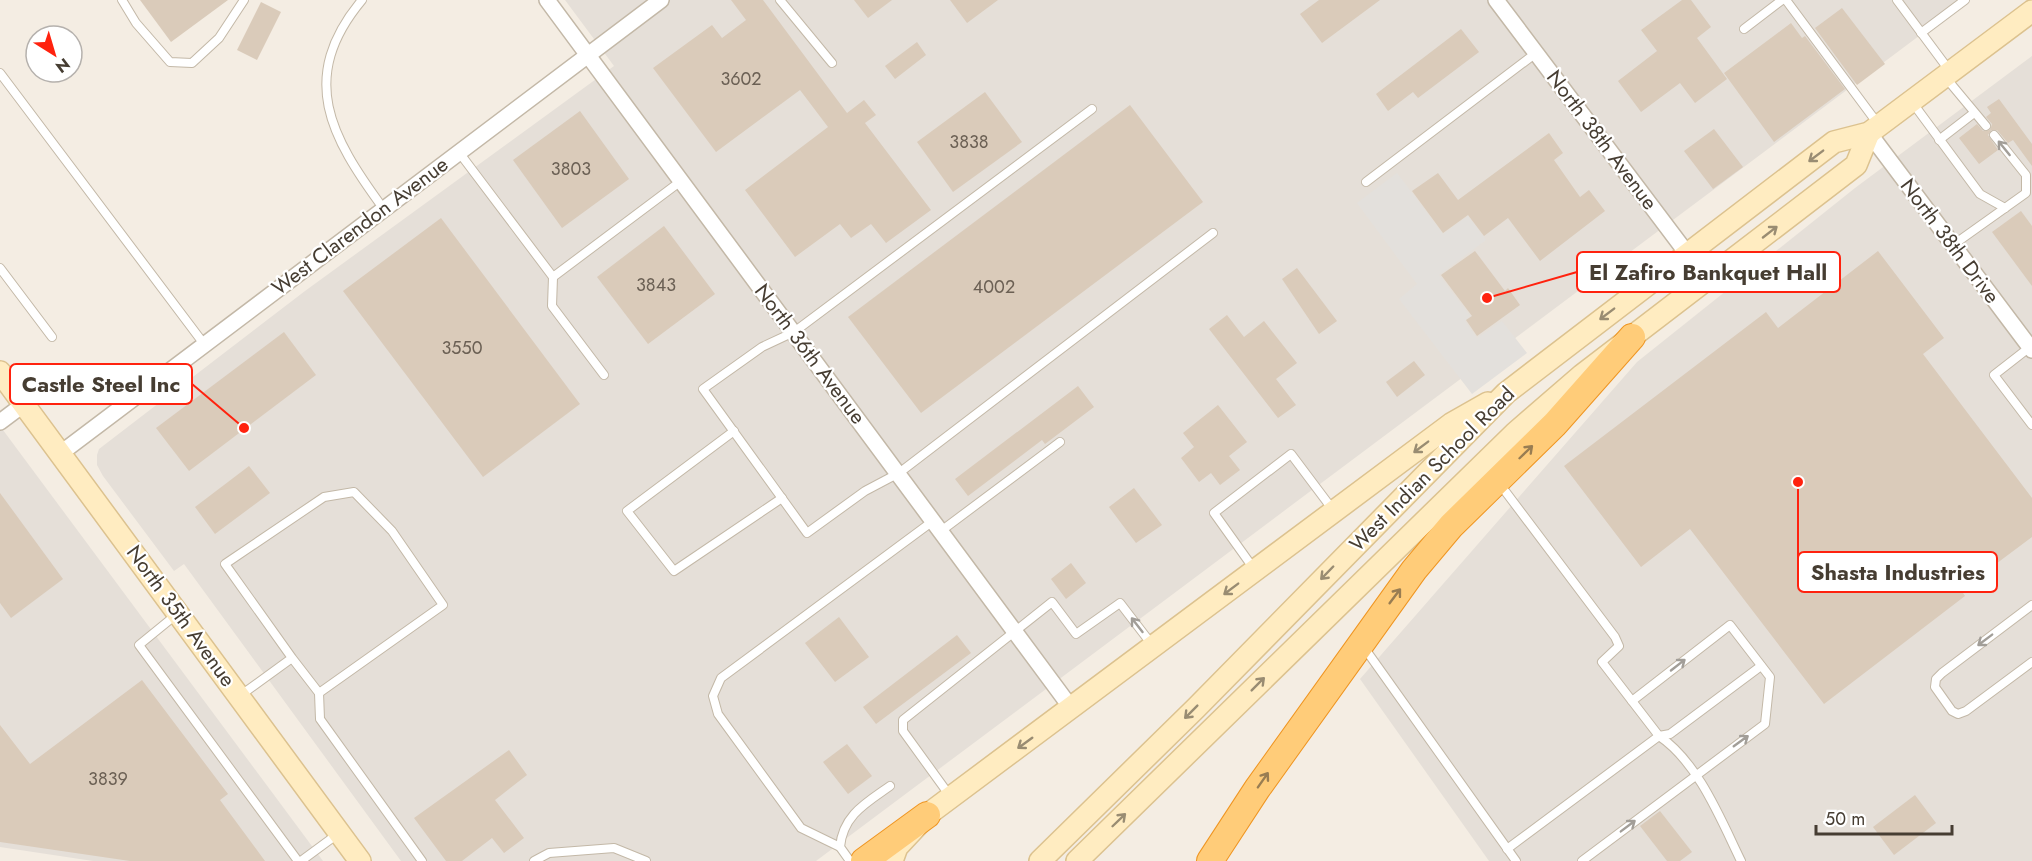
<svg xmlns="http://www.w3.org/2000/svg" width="2032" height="861" viewBox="0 0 2032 861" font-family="Jost,sans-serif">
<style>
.industrial{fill:#e5dfd8}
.parking{fill:#e3e0dc}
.building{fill:#dacbba}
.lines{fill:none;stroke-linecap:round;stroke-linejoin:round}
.service-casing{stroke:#c3b8a7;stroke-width:10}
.minor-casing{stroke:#c3b8a7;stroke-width:18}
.secondary-casing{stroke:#dcc28f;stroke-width:24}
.trunk-casing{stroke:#ef9521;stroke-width:28}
.service{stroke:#fff;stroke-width:8}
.minor{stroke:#fff;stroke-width:15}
.secondary{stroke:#ffecc1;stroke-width:21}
.trunk{stroke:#ffcc79;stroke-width:26}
.oneway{stroke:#a29e98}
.oneway2{stroke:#998c72}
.oneway3{stroke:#997d52}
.labels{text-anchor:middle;stroke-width:4.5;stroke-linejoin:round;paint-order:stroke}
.number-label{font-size:18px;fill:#6b6054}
.street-label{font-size:21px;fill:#463d32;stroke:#fff}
.leader{fill:none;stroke:#ff220e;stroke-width:2}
.callout-dot{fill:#ff220e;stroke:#fff;stroke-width:2}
.callout{fill:#fff;stroke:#ff220e;stroke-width:2}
.callout-label{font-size:22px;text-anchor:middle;font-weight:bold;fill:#463d32}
</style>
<rect width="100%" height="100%" fill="#f4ede3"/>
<!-- industrial -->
<g class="industrial">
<path d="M565,0H1967L816,861H401L184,564L174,571L103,476L97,465V455L99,449L305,291L614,66Z"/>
<path d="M2032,56V861H1489L1360,679L1637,362L1855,188Z"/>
<path d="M0,426L323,861H93L0,847Z"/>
</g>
<!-- parking -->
<path class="parking" d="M1397,173L1443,234L1468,216L1486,240L1439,275L1470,316L1465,321L1477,338L1502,321L1527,353L1472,394L1399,299L1417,284L1357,203Z"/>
<!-- building -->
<g class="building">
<path d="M140,0H228L171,42Z"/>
<path d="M731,0H763L847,113L864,100L876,115L865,123L931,210L886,243L871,224L851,238L840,224L795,257L745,190L828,127L800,90L716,152L653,68L712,25L722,38L746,20Z"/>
<path d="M854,0H892L868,18Z"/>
<path d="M950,0H998L967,23Z"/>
<path d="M1319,0H1380L1322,43L1300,14Z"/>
<path d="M1682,0H1691L1711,27L1697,38L1727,79L1695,103L1680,83L1641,112L1618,81L1657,51L1641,30Z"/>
<path d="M261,2L281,12L257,60L237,50Z"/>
<path d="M1842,8L1885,64L1857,85L1815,28Z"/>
<path d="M1791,23L1802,38L1805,36L1845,89L1774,142L1724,73Z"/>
<path d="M1461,29L1479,52L1418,98L1413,92L1388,111L1376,94Z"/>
<path d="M917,42L926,55L895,79L885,66Z"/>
<path d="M985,92L1022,142L953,192L917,142Z"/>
<path d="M1999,99L2032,144V166L2013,140L2008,143L1997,130H1991L1988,135L1998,150L1979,164L1959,138L1977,124L1983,131L1990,130L1992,124L1986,117L1991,113L1987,107Z"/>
<path d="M1130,105L1203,202L921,413L848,317Z"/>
<path d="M580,111L629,179L562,228L513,160Z"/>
<path d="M1714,129L1743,167L1713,189L1684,151Z"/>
<path d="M1549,133L1563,153L1554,160L1580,197L1589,190L1605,211L1540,261L1508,218L1484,236L1468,215L1443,233L1412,191L1438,173L1458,200Z"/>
<path d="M2021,211L2032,226V286L1992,232Z"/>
<path d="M441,218L580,404L483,477L343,291Z"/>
<path d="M664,226L715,294L648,344L597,277Z"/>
<path d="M1475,251L1505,291L1508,288L1520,305L1477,336L1466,320L1472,316L1441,275Z"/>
<path d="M1878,251L1944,338L1923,354L2032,498V537L1961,590L1965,596L1824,704L1690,529L1641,567L1564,466L1766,312L1778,328Z"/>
<path d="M1297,268L1337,321L1319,334L1282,279Z"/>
<path d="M1227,315L1244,337L1264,321L1297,363L1276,379L1296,405L1278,418L1209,329Z"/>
<path d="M284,332L316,375L189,471L156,428Z"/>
<path d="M1414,361L1425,375L1397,397L1386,382Z"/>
<path d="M1078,386L1094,407L1045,444L1042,440L968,496L955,479Z"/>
<path d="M1218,405L1247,442L1229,456L1240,470L1220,485L1211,473L1199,482L1181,458L1194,447L1183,433Z"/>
<path d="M249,466L270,493L215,534L195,507Z"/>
<path d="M1134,488L1162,525L1136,543L1109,507Z"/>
<path d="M0,493L63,579L11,618L0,603Z"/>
<path d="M1071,563L1086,583L1066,599L1051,579Z"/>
<path d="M839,617L869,657L835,682L805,643Z"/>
<path d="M957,635L971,653L876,724L863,707Z"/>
<path d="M142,680L228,794L220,800L265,861H130L0,842V725L30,764Z"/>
<path d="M847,744L872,776L848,794L823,762Z"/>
<path d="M509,750L527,775L495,800L524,838L504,853L492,838L462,861H446L414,818Z"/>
<path d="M1915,795L1936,823L1894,855L1873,827Z"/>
<path d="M1660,811L1692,852L1680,861H1667L1640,826Z"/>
</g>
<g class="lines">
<defs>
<g id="service">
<path d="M122,0L136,23L170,62L192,63L219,38L244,0"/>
<path d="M362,0C297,78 331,137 383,208"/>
<path d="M780,0L832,63"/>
<path d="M1786,0L1878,124"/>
<path d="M1897,0L1949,70"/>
<path d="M1744,29L1782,0"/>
<path d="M1921,33L1965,0"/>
<path d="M0,73L204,344"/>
<path d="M1946,78L1986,126"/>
<path d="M1912,102L1980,194L2005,208"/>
<path d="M1092,109L794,332L762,347L703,389L807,533L865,491L899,473L1213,233"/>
<path d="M1939,140L1974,113"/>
<path d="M458,151L553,277L681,181"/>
<path d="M1366,182L1536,53"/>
<path d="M1953,245L2026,193V175L1994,135"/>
<path d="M0,268L52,337"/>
<path d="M553,277L552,306L604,375"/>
<path d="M2030,347L1994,375L2032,425"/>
<path d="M734,431L627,511L674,571L782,498"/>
<path d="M1499,483L1615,637L1619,646L1602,662L1659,736L1507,849"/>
<path d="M941,531L1060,442"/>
<path d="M1254,569L1214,513L1291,454L1333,510"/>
<path d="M2032,605L1942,673L1936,679L1935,687L1952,711L1958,714L1966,711L2032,662"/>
<path d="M177,614L139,645L298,861"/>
<path d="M1363,646L1516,861"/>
<path d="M319,693L320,719L422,861"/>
<path d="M241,695L292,658L225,564L324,497L354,492L392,531L443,605L319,693L292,658"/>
<path d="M1659,736C1698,762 1721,820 1741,861"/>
<path d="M1659,736L1670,734L1761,666"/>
<path d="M950,796L903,731V720L1052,602L1076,634L1120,603L1153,646"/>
<path d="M840,847L801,828L718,714L713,696L721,678L933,521"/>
<path d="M301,861L339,833"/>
<path d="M534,861L549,853L614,848L646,861"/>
<path d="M850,861L840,847C843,815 866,803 890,786"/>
<path d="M1582,861L1765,724L1770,677L1730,625L1632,701"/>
</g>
<g id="minor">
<path d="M547,0L1072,709"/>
<path d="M1496,0L1707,280"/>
<path d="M1869,133L2032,350"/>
<path d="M0,422L24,404"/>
<path d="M61,453L661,0"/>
</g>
<g id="secondary">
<path d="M0,372L360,861"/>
<path d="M892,861L897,847L927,815L1451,424L1488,403"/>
<path d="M1040,861L1196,708L1506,393L1834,142L1869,133L2032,11"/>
<path d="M1077,861L1515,433L1582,375L1856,165L1869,133"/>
</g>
<g id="trunk">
<path d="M864,861L927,815"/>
<path d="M1210,861L1257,789L1414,570L1451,526L1555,424L1632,337"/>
</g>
</defs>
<!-- service casing -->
<use href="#service" class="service-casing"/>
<!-- minor casing -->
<use href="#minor" class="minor-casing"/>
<!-- secondary casing -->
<use href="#secondary" class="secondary-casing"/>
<!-- trunk casing -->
<use href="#trunk" class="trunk-casing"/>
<!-- service -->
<use href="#service" class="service"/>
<!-- minor -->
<use href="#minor" class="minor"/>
<!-- secondary -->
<use href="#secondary" class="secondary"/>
<!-- trunk -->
<use href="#trunk" class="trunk"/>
</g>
<!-- one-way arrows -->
<defs><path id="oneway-shaft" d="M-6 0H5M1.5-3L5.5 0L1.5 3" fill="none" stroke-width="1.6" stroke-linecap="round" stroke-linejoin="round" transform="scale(1.5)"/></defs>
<g class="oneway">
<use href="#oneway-shaft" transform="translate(2004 148) rotate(-129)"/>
<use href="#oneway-shaft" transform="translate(1137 625) rotate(-128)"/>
<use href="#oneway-shaft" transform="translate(1985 640) rotate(143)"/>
<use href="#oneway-shaft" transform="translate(1678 665) rotate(-38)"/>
<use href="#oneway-shaft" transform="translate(1741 741) rotate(-36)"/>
<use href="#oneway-shaft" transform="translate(1628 826) rotate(-37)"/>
</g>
<g class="oneway2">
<use href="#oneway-shaft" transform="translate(1816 156) rotate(143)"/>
<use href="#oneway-shaft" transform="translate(1770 232) rotate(-38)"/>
<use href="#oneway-shaft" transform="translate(1607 314) rotate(143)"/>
<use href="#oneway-shaft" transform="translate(1421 447) rotate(143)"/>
<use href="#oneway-shaft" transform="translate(1327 573) rotate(134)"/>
<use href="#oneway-shaft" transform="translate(1231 589) rotate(143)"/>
<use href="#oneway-shaft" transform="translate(1258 684) rotate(-45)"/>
<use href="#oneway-shaft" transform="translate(1191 712) rotate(135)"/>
<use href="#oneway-shaft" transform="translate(1025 743) rotate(144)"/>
<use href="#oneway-shaft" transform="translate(1119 820) rotate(-44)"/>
</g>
<g class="oneway3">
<use href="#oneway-shaft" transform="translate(1526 452) rotate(-44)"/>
<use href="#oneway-shaft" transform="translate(1395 596) rotate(-53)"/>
<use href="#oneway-shaft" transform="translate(1263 780) rotate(-55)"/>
</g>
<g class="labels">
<!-- number labels -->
<g class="number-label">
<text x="741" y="85">3602</text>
<text x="969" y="148">3838</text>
<text x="571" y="175">3803</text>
<text x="656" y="291">3843</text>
<text x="994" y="293">4002</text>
<text x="462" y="354">3550</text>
<text x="108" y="785">3839</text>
</g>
<!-- street labels -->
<g class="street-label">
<text transform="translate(1602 140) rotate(53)" y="7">North 38th Avenue</text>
<text transform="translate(360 226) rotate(-37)" y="7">West Clarendon Avenue</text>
<text transform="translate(1950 241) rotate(53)" y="7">North 38th Drive</text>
<text transform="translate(810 354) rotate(53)" y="7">North 36th Avenue</text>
<text transform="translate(1432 469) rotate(-45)" y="7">West Indian School Road</text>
<text transform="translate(181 616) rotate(54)" y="7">North 35th Avenue</text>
</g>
</g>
<!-- callouts -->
<path class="leader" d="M1487 298L1577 272M244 428L192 384M1798 482L1798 572"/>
<g class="callout-dot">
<circle cx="1487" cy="298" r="6"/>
<circle cx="244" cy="428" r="6"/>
<circle cx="1798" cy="482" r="6"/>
</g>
<g class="callout">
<rect x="1577" y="252" width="263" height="40" rx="6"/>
<rect x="10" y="364" width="182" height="40" rx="6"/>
<rect x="1798" y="552" width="199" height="40" rx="6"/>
</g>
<g class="callout-label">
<text x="1708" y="280">El Zafiro Bankquet Hall</text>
<text x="101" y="392">Castle Steel Inc</text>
<text x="1898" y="580">Shasta Industries</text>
</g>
<!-- north arrow -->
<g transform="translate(54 54) rotate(143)"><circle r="28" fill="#ffffff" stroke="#b5b1ad" stroke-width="1.5"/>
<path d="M0-4.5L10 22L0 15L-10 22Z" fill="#ff220e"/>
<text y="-9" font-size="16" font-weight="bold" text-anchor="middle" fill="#463d32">N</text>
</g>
<!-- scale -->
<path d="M1816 825v9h136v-9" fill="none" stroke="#463d32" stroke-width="3"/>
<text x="1825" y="825" font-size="18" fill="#463d32" stroke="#ffffff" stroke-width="4.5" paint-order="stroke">50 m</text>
</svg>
